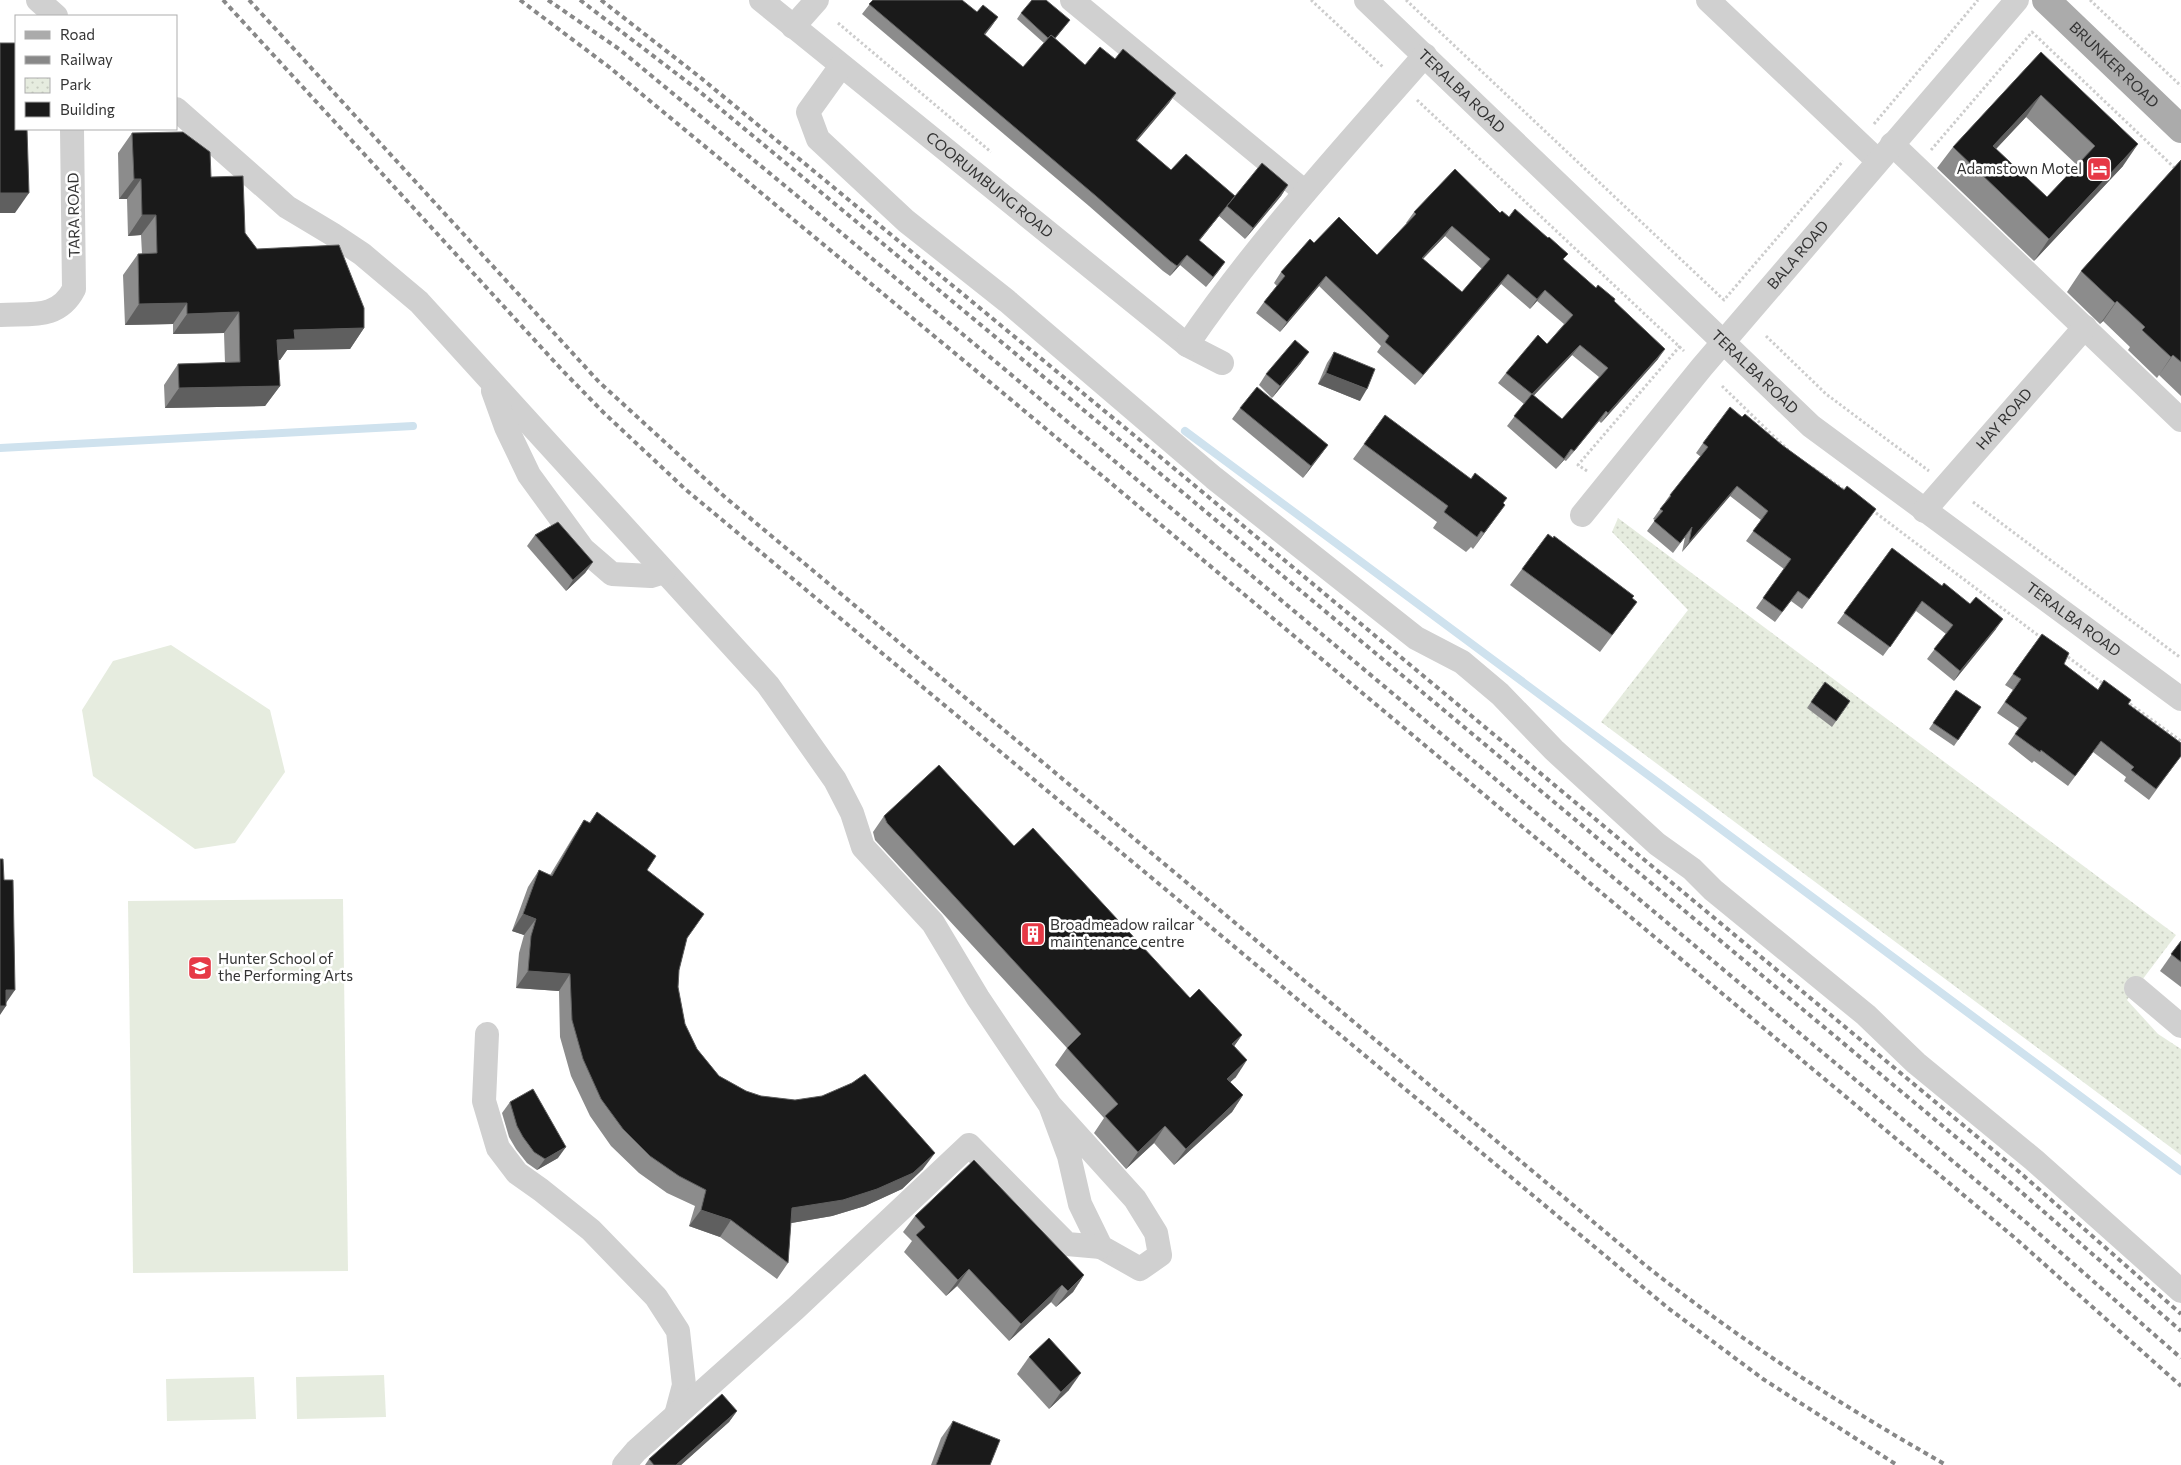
<svg xmlns="http://www.w3.org/2000/svg" width="2181" height="1465" viewBox="0 0 2181 1465" font-family="Commissioner,sans-serif">
<style>
.grass{fill:#e6ecdf}
.park{fill:url(#park-dots)}
.lines{fill:none;stroke-linecap:round;stroke-linejoin:round}
.stream{stroke:#cfe2ee;stroke-width:8}
.path{stroke:#cdcdcd;stroke-width:3;stroke-dasharray:2.5 2.5;stroke-linecap:butt}
.minor{stroke:#d0d0d0;stroke-width:24}
.major{stroke:#ababab;stroke-width:28}
.rail{stroke:#888;stroke-width:4;stroke-dasharray:5 4;stroke-linecap:butt}
.wall{fill:#8c8c8c;fill-rule:evenodd}
.shaded-wall{fill:#5f5f5f}
.building{fill:#1a1a1a;stroke:#5f5f5f;fill-rule:evenodd}
.labels{text-anchor:middle;stroke-width:5;stroke-linejoin:round;paint-order:stroke}
.street-label{font-size:15px;fill:#333;stroke:#fff}
.poi-label{font-size:15px;fill:#333;stroke:#fff;text-anchor:start}
</style>
<defs>
<pattern id="park-dots" width="8" height="8" patternUnits="userSpaceOnUse" patternTransform="scale(1.25)"><rect width="8" height="8" fill="#e6ecdf"/><path d="M2 2h.1M6 6h.1" fill="none" stroke="#c6cbc0" stroke-width="1.8" stroke-linecap="round"/></pattern>
</defs>
<rect width="100%" height="100%" fill="#fff"/>
<!-- grass -->
<g class="grass">
<path d="M171,645L270,710L285,772L235,843L195,849L93,776L82,710L113,661Z"/>
<path d="M343,899L348,1271L133,1273L128,901Z"/>
<path d="M384,1375L386,1417L297,1419L296,1377Z"/>
<path d="M254,1377L256,1419L167,1421L166,1379Z"/>
</g>
<!-- park -->
<path class="park" d="M1618,518L2176,935L2127,1000L2158,1034L2181,1049V1155L1601,722L1688,610L1612,532Z"/>
<g class="lines">
<!-- stream -->
<g class="stream">
<path d="M1185,431L2181,1171"/>
<path d="M0,448L413,426"/>
</g>
<!-- path -->
<g class="path">
<path d="M1311,0L1384,68"/>
<path d="M1406,0L1724,300L1843,161"/>
<path d="M2090,0L2181,86"/>
<path d="M838,23L991,152"/>
<path d="M1417,100L1684,351"/>
<path d="M1874,124L1978,0"/>
<path d="M1931,150L2032,32L2181,174"/>
<path d="M1766,336L1826,394L1929,471"/>
<path d="M1722,386L1788,450"/>
<path d="M1813,468L1847,492"/>
<path d="M1587,471L1578,465L1680,346"/>
<path d="M1973,502L2181,658"/>
<path d="M1872,510L2043,639"/>
<path d="M2064,654L2105,685"/>
<path d="M2126,701L2181,741"/>
</g>
<!-- minor -->
<g class="minor">
<path d="M38,0L56,16"/>
<path id="s1" d="M761,0L1187,345L1222,363"/>
<path d="M1072,0L1305,192"/>
<path id="s2" d="M1366,0L1811,426L2181,699"/>
<path d="M1708,0L1878,161"/>
<path d="M793,27L817,0"/>
<path d="M841,66L808,112L818,139L906,221L1007,301L1214,478L1416,638L1462,662L1500,694L1554,750L1657,844L1692,869L1713,890L1866,1015L1916,1063L2034,1160L2181,1291"/>
<path d="M176,109L287,207L332,234L362,254L419,302L768,685L835,780L852,813L863,847L933,923L978,998L1050,1105L1135,1199L1156,1233L1160,1255L1140,1269L1101,1247L1080,1204L1069,1156L1050,1105"/>
<path d="M1892,144L2181,420"/>
<path d="M0,315C31,313 58,320 74,289L72,129"/>
<path d="M1187,345C1257,242 1343,149 1425,55"/>
<path d="M493,391L506,427L529,475L583,549L612,574L651,576L664,572"/>
<path id="s3" d="M1924,511L2085,327"/>
<path id="s4" d="M1582,515L1702,367L2017,0"/>
<path d="M2136,988L2181,1026"/>
<path d="M487,1034L484,1101L498,1148L517,1173L541,1190L591,1230L656,1297L678,1331L684,1385L676,1415"/>
<path d="M624,1465L636,1451L796,1308L969,1145L1067,1244L1101,1247"/>
</g>
<!-- major -->
<path class="major" id="s5" d="M2046,0L2181,129"/>
<!-- rail -->
<g class="rail">
<path d="M223,0L562,370L603,412L685,489L1668,1308L1763,1379L1897,1465"/>
<path d="M249,0L599,382L726,498L1645,1265C1741,1341 1839,1404 1946,1465"/>
<path d="M520,0L609,67L1003,393L2015,1238L2181,1386"/>
<path d="M548,0L619,49L790,190L2028,1224L2181,1358"/>
<path d="M580,0L694,87L1157,471L2005,1178L2181,1331"/>
<path d="M601,0L701,78L1164,460L2017,1170L2181,1314"/>
</g>
</g>
<!-- wall -->
<g class="wall">
<path d="M873,0L977,12L998,17L985,35L1023,67L1044,43L1017,19L1021,13L1070,20L1055,39L1085,65L1115,59L1176,93L1169,103L1137,141L1171,170L1235,196L1288,185L1281,196L1245,239L1219,216L1199,241L1225,262L1206,287L1180,265L1170,276L1163,271L1089,206L862,14Z"/>
<path d="M2041,52L2123,166L2034,261L1937,168L1953,147ZM2026,117L2077,165L2047,197L1996,149Z"/>
<path d="M132,133L211,177L245,233L257,249L364,328L350,349L287,350L280,360H278L280,386L265,406L165,408L164,385L178,364L225,363L224,333L173,334V324L125,325L123,275L138,254H142L141,235L128,236L127,199H119L118,153Z"/>
<path d="M2181,160V396L2159,375L2157,378L2128,350L2130,347L2103,321L2100,324L2067,292L2081,271Z"/>
<path d="M1414,212L1500,213L1564,260L1596,288L1614,301L1658,359L1601,423L1599,421L1566,461L1564,460L1556,469L1507,426L1524,404L1498,383L1506,373L1547,344L1564,324L1537,301L1530,309L1501,284L1415,385L1377,352L1381,346L1319,286L1280,332L1256,313L1264,302L1277,286L1274,283L1281,272L1314,243L1377,255L1407,223H1406ZM1445,236L1482,269L1462,292L1423,259ZM1572,355L1599,377L1562,419L1533,396Z"/>
<path d="M1334,352L1360,401L1318,384L1327,363Z"/>
<path d="M1301,363L1272,398L1259,385L1266,374Z"/>
<path d="M1240,408L1328,445L1303,478L1232,419Z"/>
<path d="M1742,417L1782,445L1844,490L1876,509L1802,609L1791,601L1775,622L1756,608L1784,569L1746,541L1761,520L1730,496L1682,552L1685,537L1673,553L1647,531L1655,520L1653,519L1663,505L1670,495L1701,457L1696,453L1703,443Z"/>
<path d="M1364,444L1503,503L1494,520L1473,549L1471,547L1466,552L1433,528L1437,522L1353,459Z"/>
<path d="M535,535L593,562L585,573L566,591L527,546Z"/>
<path d="M1892,548L1996,629L1954,681L1927,659L1946,634L1916,611L1883,656L1837,623Z"/>
<path d="M1522,569L1637,602L1600,652L1510,585Z"/>
<path d="M2042,634L2064,664L2098,690L2128,704L2181,756L2149,800L2124,781L2126,777L2093,752L2068,786L2034,761L2032,763L2008,744L2019,728L1997,713L2013,690L2005,685Z"/>
<path d="M1956,690L1981,707L1954,746L1929,729Z"/>
<path d="M1850,701L1832,727L1807,708L1811,702Z"/>
<path d="M597,812L647,870L687,938L679,970L678,987L685,1024L697,1049L719,1076L746,1091L923,1169L902,1189L865,1206L832,1216L791,1223L788,1263L777,1279L720,1237L689,1226L695,1206L667,1193L639,1173L611,1146L590,1116L571,1076L560,1037L559,991L516,988L519,953L524,935L512,931L528,887L539,870L550,875L573,837L584,820L589,823Z"/>
<path d="M884,816L1014,846L1190,998L1242,1035L1234,1046L1236,1077L1230,1082L1243,1095L1232,1112L1174,1165L1154,1143L1126,1169L1094,1133L1104,1118L1055,1065L1067,1048L875,840L873,832Z"/>
<path d="M2181,941V987L2160,971Z"/>
<path d="M510,1102L558,1158L537,1170L527,1163L516,1149L509,1137L502,1113Z"/>
<path d="M915,1216L1084,1275L1073,1292L1056,1307L1051,1302L1009,1341L957,1286L946,1296L904,1252L912,1241L903,1232Z"/>
<path d="M1029,1357L1069,1390L1049,1409L1017,1374Z"/>
<path d="M737,1411L729,1422L681,1465H645L649,1459Z"/>
<path d="M953,1421L990,1465H931L941,1438Z"/>
</g>
<!-- shaded-wall -->
<g class="shaded-wall">
<path d="M998,17L991,27L977,44L984,34Z"/>
<path d="M1176,93L1169,103L1129,150L1136,140Z"/>
<path d="M2041,95L2026,117L1978,168L1993,146Z"/>
<path d="M2138,144L2123,166L2034,261L2049,239Z"/>
<path d="M134,179H141L127,199H119Z"/>
<path d="M1288,185L1281,196L1245,239L1253,228Z"/>
<path d="M0,193H29L15,213H0Z"/>
<path d="M1226,206L1219,216L1192,250L1199,240Z"/>
<path d="M142,215H156L141,235L128,236Z"/>
<path d="M1452,226L1445,236L1414,268L1422,258Z"/>
<path d="M1187,255L1180,265L1170,276L1177,266Z"/>
<path d="M1225,262L1218,272L1206,287L1213,277Z"/>
<path d="M1508,274L1501,284L1415,385L1423,375Z"/>
<path d="M1326,276L1319,286L1280,332L1287,322Z"/>
<path d="M1545,290L1537,301L1530,309L1537,299Z"/>
<path d="M2117,301L2103,321L2100,324L2115,303Z"/>
<path d="M187,303L173,324L125,325L139,304Z"/>
<path d="M239,312L224,333L173,334L187,314Z"/>
<path d="M364,328L350,349L287,350L280,360H262L277,340L294,330Z"/>
<path d="M1580,345L1572,355L1525,405L1532,394Z"/>
<path d="M1665,349L1658,359L1601,423L1608,413Z"/>
<path d="M1309,352L1301,363L1272,398L1280,386Z"/>
<path d="M2173,355L2159,375L2157,378L2171,357Z"/>
<path d="M1326,373L1367,389L1360,401L1318,384Z"/>
<path d="M280,386L265,406L165,408L179,388Z"/>
<path d="M1606,411L1599,421L1566,461Z"/>
<path d="M1328,445L1320,456L1303,478L1311,466Z"/>
<path d="M1571,449L1564,460L1556,469L1564,459Z"/>
<path d="M1737,486L1730,496L1682,552L1689,542Z"/>
<path d="M1505,505L1494,520L1473,549L1484,533Z"/>
<path d="M593,562L585,573L566,591L573,580Z"/>
<path d="M2003,619L1996,629L1954,681L1960,671Z"/>
<path d="M523,914L536,919L524,935L512,931Z"/>
<path d="M528,971L570,974L559,991L516,988Z"/>
<path d="M6,990H15L4,1006H6L0,1015V999Z"/>
<path d="M1242,1035L1230,1052L1232,1044Z"/>
<path d="M1247,1060L1236,1077L1216,1095L1227,1079Z"/>
<path d="M1243,1095L1232,1112L1174,1165L1186,1149Z"/>
<path d="M1165,1126L1154,1143L1126,1169L1138,1152Z"/>
<path d="M566,1147L558,1158L537,1170L545,1159Z"/>
<path d="M935,1153L923,1169L902,1189L865,1206L832,1216L780,1225L792,1208Z"/>
<path d="M701,1210L731,1220L720,1237L689,1226Z"/>
<path d="M969,1269L957,1286L946,1296L958,1280Z"/>
<path d="M1084,1275L1073,1292L1056,1307L1068,1291Z"/>
<path d="M1062,1285L1051,1302L1009,1341L1021,1324Z"/>
<path d="M1081,1373L1069,1390L1049,1409L1061,1392Z"/>
<path d="M737,1411L729,1422L681,1465H676Z"/>
</g>
<!-- building -->
<g class="building">
<path d="M873,0H962L977,12L983,5L998,17L984,34L1023,67L1051,35L1085,65L1100,47L1115,59L1123,49L1176,93L1136,140L1171,170L1186,154L1235,196L1199,240L1225,262L1213,277L1187,255L1177,266L1170,261L1096,196L869,4Z"/>
<path d="M1032,0H1046L1070,20L1055,38L1051,35L1048,38L1021,13Z"/>
<path d="M0,43H16V129H27L29,193H0Z"/>
<path d="M2041,52L2138,144L2049,239L1953,147ZM2041,95L2095,146L2047,197L1993,146Z"/>
<path d="M183,132L210,152L211,177L243,176L245,233L257,249L339,245L364,308V328L294,330L295,339L277,340L280,386L179,388L178,364L240,362L239,312L187,314V303L139,304L138,254L157,253L156,215H142L141,179H134L132,133Z"/>
<path d="M2181,160V362L2173,355L2171,357L2142,330L2145,327L2117,301L2115,303L2081,271Z"/>
<path d="M1262,163L1288,185L1253,228L1227,206Z"/>
<path d="M1455,169L1500,213L1502,211L1509,217L1515,209L1548,238L1549,237L1568,254L1563,259L1596,288L1598,285L1615,299L1614,301L1665,349L1608,413L1606,411L1574,451L1571,449L1564,459L1514,416L1532,394L1562,419L1608,368L1580,345L1532,394L1506,373L1538,335L1547,344L1573,315L1545,290L1537,299L1508,274L1423,375L1385,342L1389,336L1326,276L1287,322L1264,302L1285,276L1281,272L1310,239L1314,243L1339,217L1377,255L1416,214L1414,212ZM1452,226L1490,259L1462,292L1422,258Z"/>
<path d="M1295,340L1309,352L1280,386L1266,374Z"/>
<path d="M1334,352L1375,369L1367,389L1326,373Z"/>
<path d="M1257,387L1328,445L1311,466L1240,408Z"/>
<path d="M1730,407L1742,417L1745,414L1782,445L1844,490L1847,486L1876,509L1809,599L1798,591L1782,612L1763,598L1791,559L1753,531L1768,511L1737,486L1689,542L1692,527L1680,543L1654,521L1663,511L1660,509L1671,496L1670,495L1708,447L1703,443Z"/>
<path d="M1385,415L1471,479L1475,473L1507,498L1503,503L1505,505L1484,533L1481,531L1477,537L1444,512L1448,506L1364,444Z"/>
<path d="M558,522L593,562L573,580L535,535Z"/>
<path d="M1548,534L1553,538L1554,536L1634,596L1632,598L1637,602L1612,635L1522,569Z"/>
<path d="M1892,548L1942,586L1944,583L1970,604L1976,597L2003,619L1960,671L1934,649L1953,625L1922,601L1890,647L1844,613Z"/>
<path d="M2042,634L2069,653L2064,664L2098,690L2104,680L2131,700L2128,704L2181,743V756L2156,789L2131,770L2134,767L2101,741L2075,776L2041,750L2040,752L2015,734L2027,718L2005,702L2021,679L2013,674Z"/>
<path d="M1825,682L1850,701L1836,721L1811,702Z"/>
<path d="M1956,690L1981,707L1958,740L1933,723Z"/>
<path d="M939,765L1014,846L1033,828L1190,998L1199,989L1242,1035L1232,1044L1247,1060L1227,1079L1243,1095L1186,1149L1165,1126L1138,1152L1105,1116L1118,1104L1067,1048L1081,1034L887,823L884,816Z"/>
<path d="M597,812L656,856L647,870L704,914L687,938L679,970L678,987L685,1024L697,1049L719,1076L746,1091L761,1096L795,1100L822,1096L852,1083L865,1074L935,1153L913,1173L877,1189L843,1200L792,1208L788,1263L731,1220L701,1210L706,1190L679,1176L650,1156L623,1129L601,1099L583,1059L572,1020L570,974L528,971L531,936L536,919L523,914L539,870L552,876L584,820L590,823Z"/>
<path d="M0,859H3L4,880H13L15,990H6V1006H0Z"/>
<path d="M2181,941V962L2171,954Z"/>
<path d="M533,1089L566,1147L545,1159L534,1152L523,1137L517,1126L510,1102Z"/>
<path d="M974,1160L1084,1275L1068,1291L1062,1285L1021,1324L969,1269L958,1280L916,1235L925,1227L915,1216Z"/>
<path d="M1049,1338L1081,1373L1061,1392L1029,1357Z"/>
<path d="M722,1394L737,1411L676,1465H654L649,1459Z"/>
<path d="M953,1421L1000,1440L990,1465H936Z"/>
</g>
<!-- icons -->
<defs>
<symbol id="hotel-square" viewBox="-11 -11 22 22"><rect x="-9" y="-9" width="18" height="18" rx="4" fill="#e63946" stroke="#fff"/><path d="M-6-4.5h1.5V1H6V5H4.5V3h-9V5H-6ZM-4 0a1.8 1.8 0 1 1 3.6 0ZM.5 0V-2.5h3Q6-2.5 6 0Z" fill="#fff"/></symbol>
<symbol id="building-square" viewBox="-11 -11 22 22"><rect x="-9" y="-9" width="18" height="18" rx="4" fill="#e63946" stroke="#fff"/><path d="M-4-6H4V6H1V3H-1V6H-4ZM-2.5-4.3h1.7v1.8h-1.7ZM.8-4.3h1.7v1.8H.8ZM-2.5-1h1.7V.8h-1.7ZM.8-1h1.7V.8H.8Z" fill="#fff"/></symbol>
<symbol id="school-square" viewBox="-11 -11 22 22"><rect x="-9" y="-9" width="18" height="18" rx="4" fill="#e63946" stroke="#fff"/><path d="M0-5L7-2L0 1L-7-2ZM-4 1L0 2.5L4 1V4Q0 6-4 4Z" fill="#fff"/></symbol>
</defs>
<g fill-rule="evenodd">
<use href="#hotel-square" x="2085" y="155" width="28" height="28"/>
<use href="#building-square" x="1019" y="920" width="28" height="28"/>
<use href="#school-square" x="186" y="954" width="28" height="28"/>
</g>
<g class="labels">
<!-- street labels -->
<g class="street-label">
<text dy="5" stroke="none"><textPath href="#s5" startOffset="94">BRUNKER ROAD</textPath></text>
<text dy="5" stroke="none"><textPath href="#s2" startOffset="132">TERALBA ROAD</textPath></text>
<text dy="5" stroke="none"><textPath href="#s1" startOffset="294">COORUMBUNG ROAD</textPath></text>
<text transform="translate(74 215) rotate(-91)" y="5">TARA ROAD</text>
<text dy="5" stroke="none"><textPath href="#s4" startOffset="338">BALA ROAD</textPath></text>
<text dy="5" stroke="none"><textPath href="#s2" startOffset="538">TERALBA ROAD</textPath></text>
<text dy="5" stroke="none"><textPath href="#s3" startOffset="122">HAY ROAD</textPath></text>
<text dy="5" stroke="none"><textPath href="#s2" startOffset="942">TERALBA ROAD</textPath></text>
</g>
<!-- poi labels -->
<g class="poi-label">
<text x="2082" y="174" text-anchor="end">Adamstown Motel</text>
<text x="1050" y="930">Broadmeadow railcar<tspan x="1050" dy="17">maintenance centre</tspan></text>
<text x="218" y="964">Hunter School of<tspan x="218" dy="17">the Performing Arts</tspan></text>
</g>
</g>
<!-- legend -->
<rect x="15" y="15" width="162" height="115" fill="#ffffff" stroke="#adadad"/>
<rect x="25" y="31" width="25" height="8" fill="#ababab" stroke="#adadad"/>
<text x="60" y="40" font-size="15" fill="#333333">Road</text>
<rect x="25" y="56" width="25" height="8" fill="#888888" stroke="#adadad"/>
<text x="60" y="65" font-size="15" fill="#333333">Railway</text>
<rect x="25" y="78" width="25" height="15" fill="url(#park-dots)" stroke="#adadad"/>
<text x="60" y="90" font-size="15" fill="#333333">Park</text>
<rect x="25" y="102" width="25" height="15" fill="#1a1a1a" stroke="#adadad"/>
<text x="60" y="115" font-size="15" fill="#333333">Building</text>
</svg>
